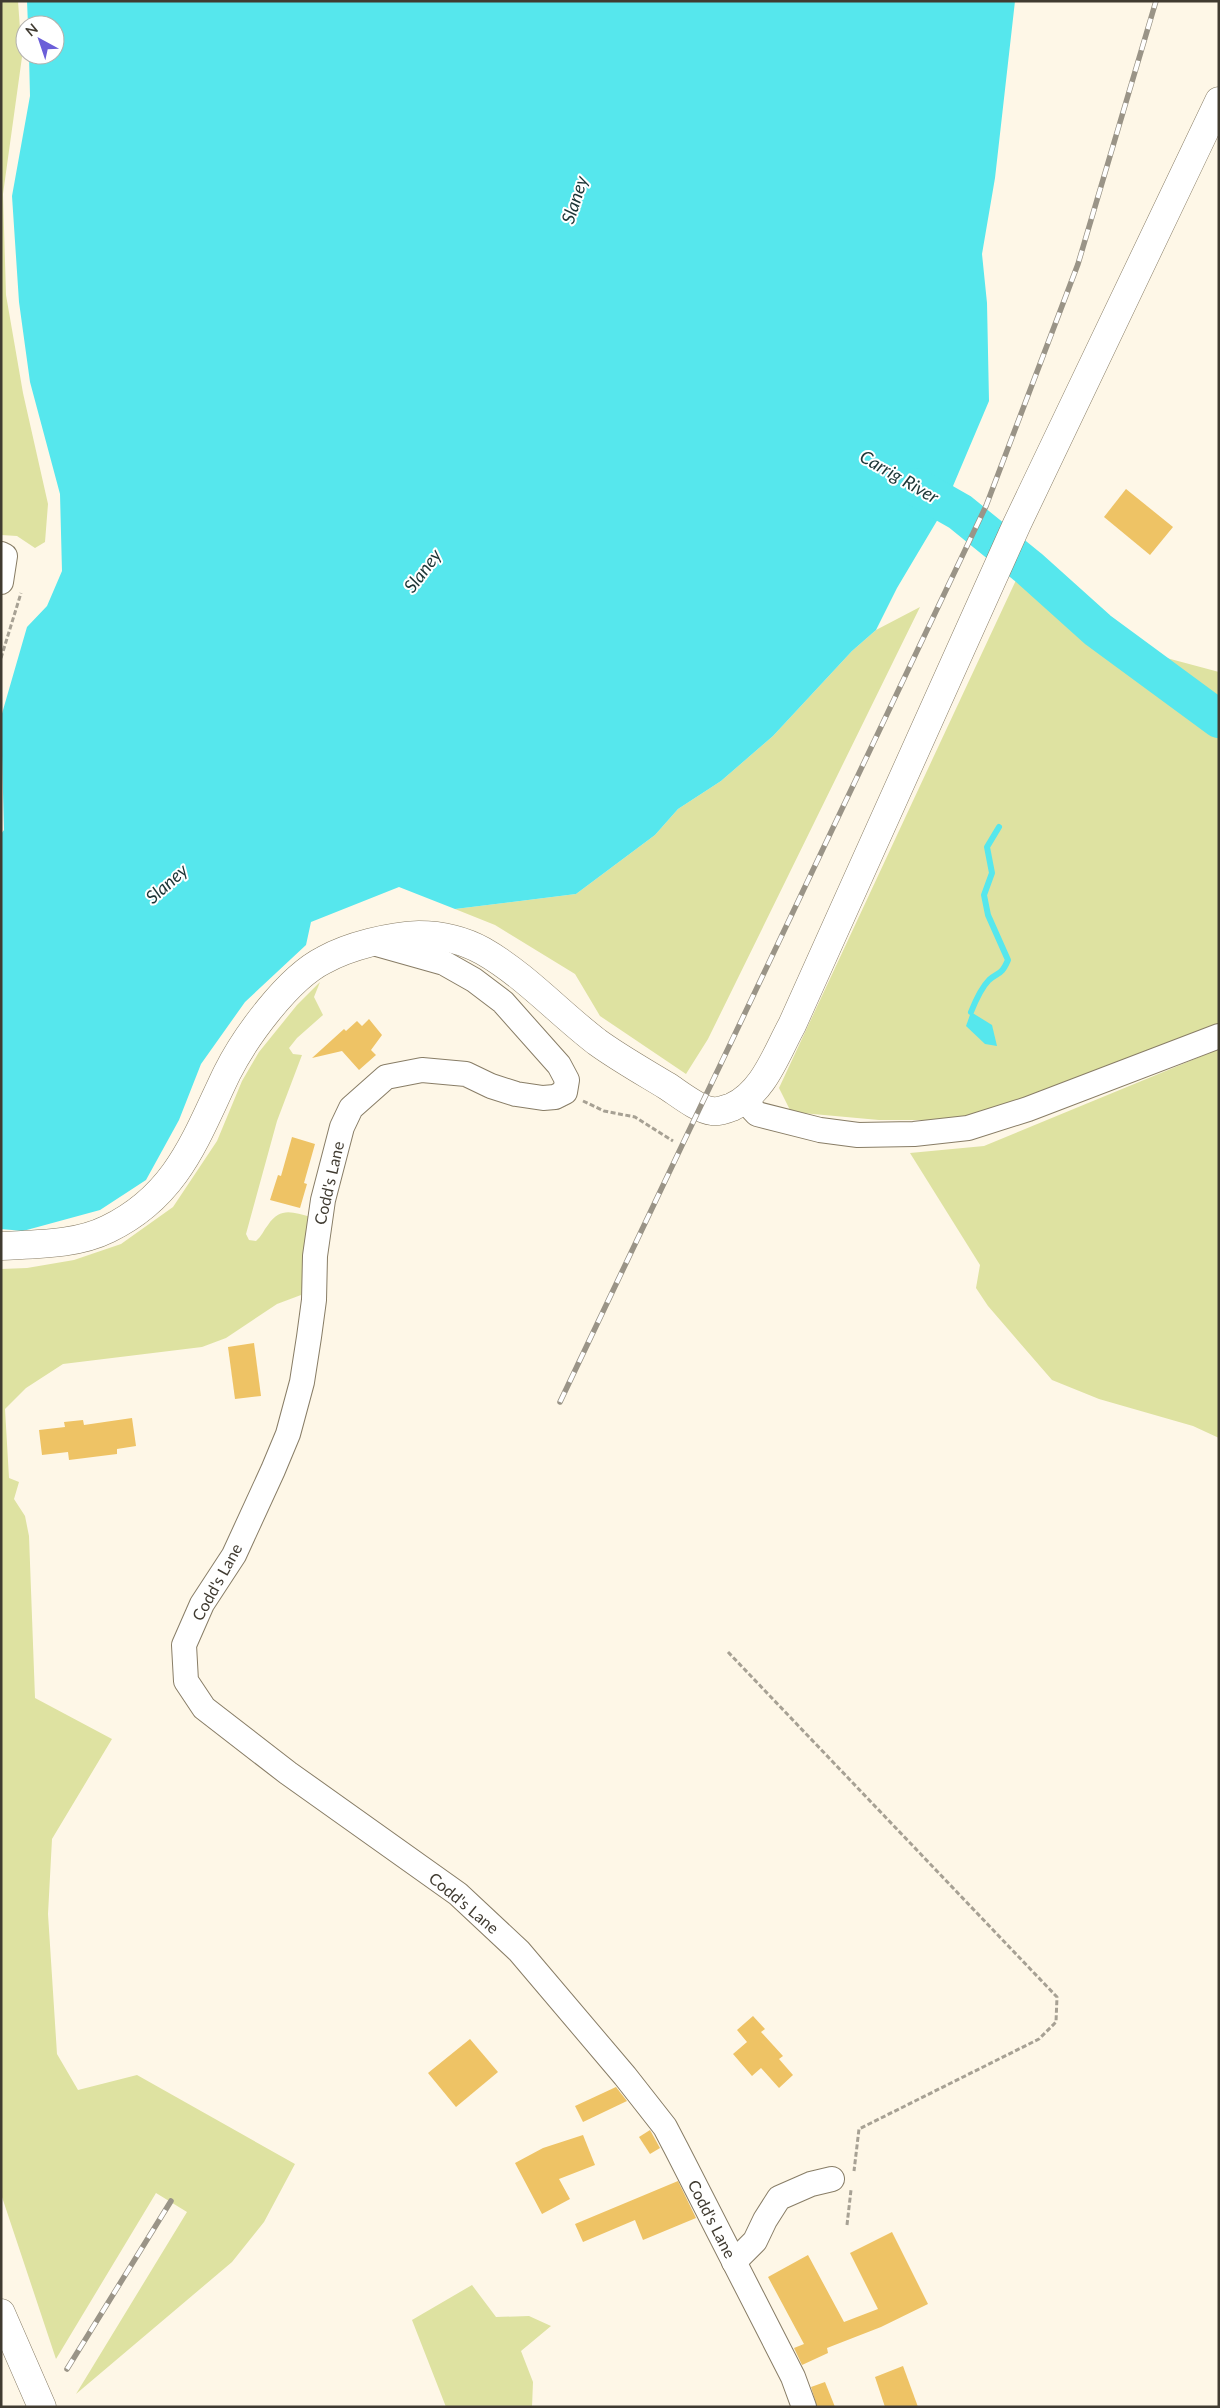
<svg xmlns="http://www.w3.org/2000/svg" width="1220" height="2408" viewBox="0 0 1220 2408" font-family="Lato,sans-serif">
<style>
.green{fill:#dee2a1}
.water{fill:#56e7ed}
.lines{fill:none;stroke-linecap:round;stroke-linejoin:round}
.stream{stroke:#56e7ed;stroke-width:6}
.river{stroke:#56e7ed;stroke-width:38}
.building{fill:#eec365}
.minor-casing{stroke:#887d66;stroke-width:26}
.major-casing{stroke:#887d66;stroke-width:29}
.highway-casing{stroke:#887d66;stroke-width:29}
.path{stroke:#a7a194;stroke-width:3;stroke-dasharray:5 2.5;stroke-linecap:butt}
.minor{stroke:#fff;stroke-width:24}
.major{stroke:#fff;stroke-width:28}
.highway{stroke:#fff;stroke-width:28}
.rail-casing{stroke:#9a9487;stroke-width:5.5}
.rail{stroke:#fff;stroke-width:4;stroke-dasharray:11;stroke-linecap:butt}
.labels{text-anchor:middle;stroke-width:4;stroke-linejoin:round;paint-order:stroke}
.street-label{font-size:16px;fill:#403b31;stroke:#fff}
.water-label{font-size:18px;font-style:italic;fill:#1c3536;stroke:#fff}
</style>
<rect width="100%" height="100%" fill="#fef7e7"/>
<!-- green -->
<g class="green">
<path d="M1,1H18L22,57L3,194L6,295L23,393L48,504L45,542L35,548L17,536L1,535Z"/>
<path d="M1017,578L1130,665L1163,657L1219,672V1024L1019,1103L958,1120H879L791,1112L779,1088Z"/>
<path d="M920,607L708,1039L686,1074L600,1016L575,974L495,925L455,909L576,894L655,835L678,809L721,781L773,736L852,651L876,630Z"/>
<path d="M320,982L314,997L323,1015L297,1038L289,1048L293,1054L302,1055L277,1121L246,1234L249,1240L256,1241C262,1236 263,1231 268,1225C280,1207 292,1212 311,1217L301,1295L277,1304L226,1338L202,1347L63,1364L26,1388L5,1409L9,1478L19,1482L14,1499L25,1516L29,1536L35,1698L112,1739L52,1839L48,1914L57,2054L78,2090L137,2075L295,2164L264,2222L232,2262L76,2394L187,2212L156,2193L56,2359L1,2194V1269L27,1268L74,1260L121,1244L173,1207L217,1141L242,1081L259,1052L297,1005Z"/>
<path d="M1219,1049V1438L1193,1426L1099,1399L1052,1380L988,1306L976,1288L980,1265L910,1153L984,1146Z"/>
<path d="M472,2285L496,2317L529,2316L551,2326L521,2351L533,2382L532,2407H446L412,2320Z"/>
</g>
<!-- water -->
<g class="water">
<path d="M27,1H1015L995,178L982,254L987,303L989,401L953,486L960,512L941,514L897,588L876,630L852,651L773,736L721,781L678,809L655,835L576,894L455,909L399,887L311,922L306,945L245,1002L201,1064L179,1120L146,1180L100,1210L23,1231L1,1229V834L4,830L1,717L27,627L47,606L62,571L60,494L30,382L19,302L12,196L30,96L29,55H55V25H28Z"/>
<path d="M971,1012L992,1025L997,1046L985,1044L966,1026Z"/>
</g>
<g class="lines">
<!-- stream -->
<path class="stream" d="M971,1012C975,1002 981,988 989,980C999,971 1001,976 1008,960L988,915L984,895L992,873L987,847L999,827"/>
<!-- river -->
<path class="river" d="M916,487L960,512L1029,568L1098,630L1219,719"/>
</g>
<!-- building -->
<g class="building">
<path d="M1126,489L1173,527L1150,555L1104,517Z"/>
<path d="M369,1019L382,1035L371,1050L376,1055L359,1070L342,1051L312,1058L344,1029L346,1031L357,1021L362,1026Z"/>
<path d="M292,1137L315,1144L304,1183L307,1184L300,1208L270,1200L278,1175L281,1176Z"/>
<path d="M254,1343L261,1396L235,1399L228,1347Z"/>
<path d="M132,1418L136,1446L117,1449V1454L69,1460L68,1452L42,1455L39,1430L65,1427L64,1422L83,1420L84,1425Z"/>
<path d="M753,2016L765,2029L761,2032L783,2056L779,2059L793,2075L779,2088L761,2068L752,2076L733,2054L747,2042L737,2030Z"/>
<path d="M470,2039L498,2072L456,2107L428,2073Z"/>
<path d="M616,2087L627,2101L583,2122L575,2106Z"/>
<path d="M650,2130L660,2148L650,2154L639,2137Z"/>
<path d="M583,2135L595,2165L559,2179L570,2199L542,2214L515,2163L543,2148Z"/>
<path d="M678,2181L696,2218L643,2240L635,2220L583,2242L575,2224Z"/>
<path d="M892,2232L928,2304L881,2327L827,2348L828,2353L802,2365L794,2348L804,2344L768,2277L808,2255L844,2322L878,2309L850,2253Z"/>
<path d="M903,2366L918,2407H885L875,2377Z"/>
<path d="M825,2382L835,2407H817L811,2387Z"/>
</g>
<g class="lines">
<defs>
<g id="minor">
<path d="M1,554L5,556L1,582"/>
<path d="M373,943L444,963L474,980L503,1002L559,1065L567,1080L565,1092L555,1097L543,1098L516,1094L491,1086L466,1074L422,1070L386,1077L351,1108L342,1127L323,1200L315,1256L314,1300L309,1337L302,1382L288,1434L273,1470L234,1555L202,1604L184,1645L186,1681L204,1708L288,1773L458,1894L519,1951L625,2076L665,2127L677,2150L793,2377L804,2407"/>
<path d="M744,1100L757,1114L820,1130L858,1135L914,1134L968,1128L1028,1109L1219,1036"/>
<path d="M734,2262L755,2241L765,2220L779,2198L811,2184L832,2179"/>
</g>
<path id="major" d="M1,1246C36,1244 76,1245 108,1229C178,1195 196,1137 227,1073C245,1037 288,978 324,960C349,946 390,936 419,935C442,935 463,940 483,951C525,975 559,1013 597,1042C619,1058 644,1072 667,1086C678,1093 699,1110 712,1111C717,1112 727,1109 732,1107C764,1092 776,1054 792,1025L1017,524L1219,101"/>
<path id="highway" d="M1,2313L42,2407"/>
</defs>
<!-- minor casing -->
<use href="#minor" class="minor-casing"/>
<!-- major casing -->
<use href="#major" class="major-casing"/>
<!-- highway casing -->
<use href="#highway" class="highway-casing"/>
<!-- path -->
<g class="path">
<path d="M1,658L21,593"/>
<path d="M583,1101L604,1111L635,1117L673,1141"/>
<path d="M728,1652L1057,1997L1056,2022L1039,2039L859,2129L854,2171"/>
<path d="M847,2225L851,2190"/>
</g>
<!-- minor -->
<use href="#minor" class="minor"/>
<!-- major -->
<use href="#major" class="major"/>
<!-- highway -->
<use href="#highway" class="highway"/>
<defs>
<g id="rail">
<path d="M560,1402L986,506L1078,264L1156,1"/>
<path d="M67,2369L171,2201"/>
</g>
</defs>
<!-- rail casing -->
<use href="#rail" class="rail-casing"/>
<!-- rail -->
<use href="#rail" class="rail"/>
</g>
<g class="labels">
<!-- street labels -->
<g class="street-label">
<text transform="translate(329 1183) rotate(-77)" y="6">Codd's Lane</text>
<text transform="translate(217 1582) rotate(-61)" y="6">Codd's Lane</text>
<text transform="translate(464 1903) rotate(40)" y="6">Codd's Lane</text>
<text transform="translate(712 2219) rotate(63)" y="6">Codd's Lane</text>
</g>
<!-- water labels -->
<g class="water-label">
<text transform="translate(575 200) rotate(-72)" y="6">Slaney</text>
<text transform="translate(899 477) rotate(30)" y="6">Carrig River</text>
<text transform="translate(423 571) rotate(-53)" y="6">Slaney</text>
<text transform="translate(167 884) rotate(-42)" y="6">Slaney</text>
</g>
</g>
<!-- border -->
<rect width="1220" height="2408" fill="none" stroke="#403b31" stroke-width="5"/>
<!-- north arrow -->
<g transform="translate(40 40) rotate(320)"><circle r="24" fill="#ffffff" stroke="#b3b1ad"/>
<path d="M0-4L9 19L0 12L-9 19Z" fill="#6b5ed8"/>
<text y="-8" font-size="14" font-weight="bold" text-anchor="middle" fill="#403b31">N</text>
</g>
</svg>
